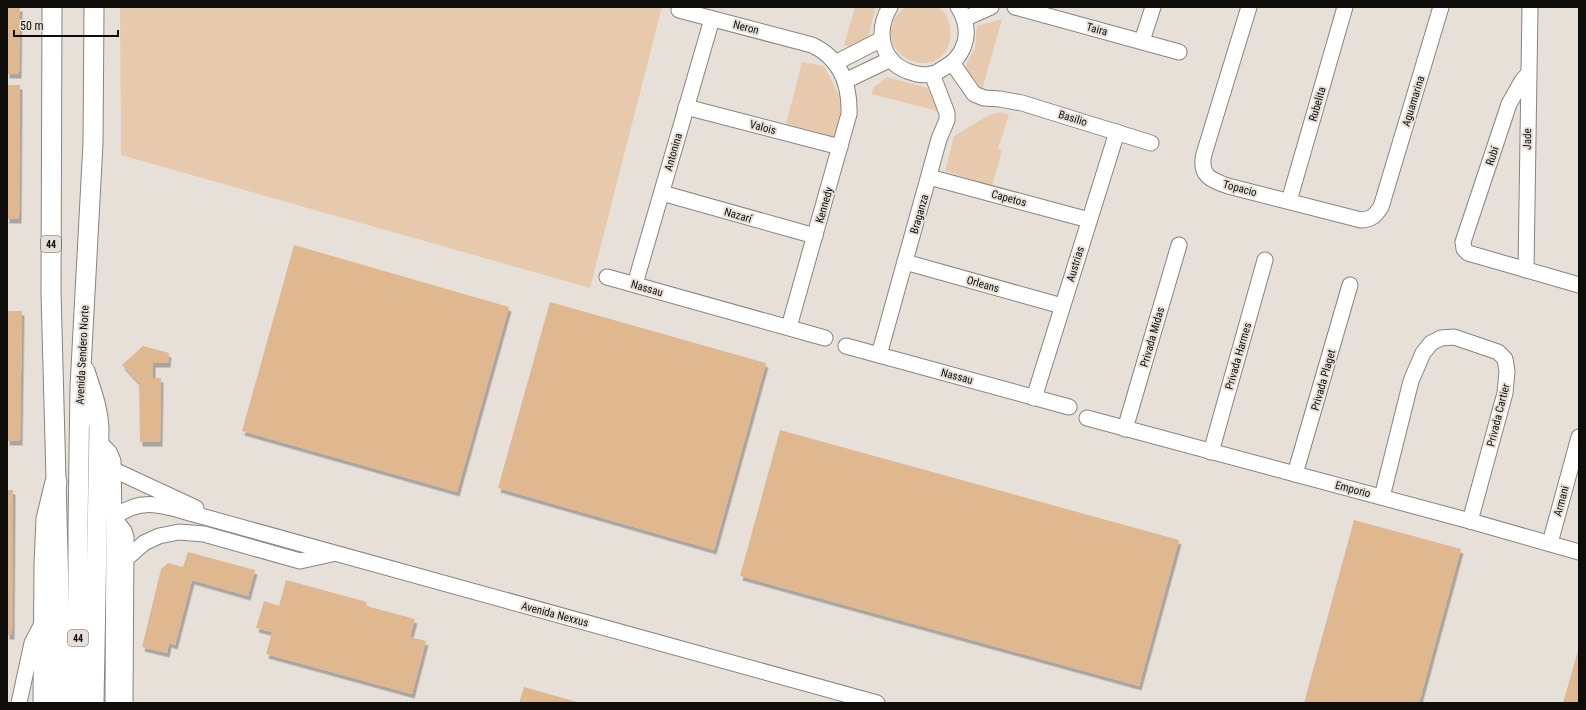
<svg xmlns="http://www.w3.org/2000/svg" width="1586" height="710" viewBox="0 0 1586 710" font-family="'Roboto Condensed',sans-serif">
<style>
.green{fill:#e7caae}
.building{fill:#e0b88f;filter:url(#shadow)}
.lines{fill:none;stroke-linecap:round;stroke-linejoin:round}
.minor-casing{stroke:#8a837d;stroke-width:17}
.major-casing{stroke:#8a837d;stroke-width:21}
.highway-casing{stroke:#8a837d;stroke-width:23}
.minor{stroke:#fff;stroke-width:15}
.major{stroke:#fff;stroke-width:19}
.highway{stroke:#fff;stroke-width:21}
.labels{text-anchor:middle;stroke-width:4;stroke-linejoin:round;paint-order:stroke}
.shield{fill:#e7e0d9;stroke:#504c48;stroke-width:1}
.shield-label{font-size:10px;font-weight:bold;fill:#0f0d0a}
.street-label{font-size:11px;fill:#0f0d0a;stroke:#e7e0d9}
</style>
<defs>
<filter id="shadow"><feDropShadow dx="2.5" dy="4.5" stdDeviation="0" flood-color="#0004"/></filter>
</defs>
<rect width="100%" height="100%" fill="#e7e0d9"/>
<!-- green -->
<g class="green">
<path d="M120,7H662L590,288L121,155Z"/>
<path d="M855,7H876L868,38L852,48L844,45Z"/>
<path d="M905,7C914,7 927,5 936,7C951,11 953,35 948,47C929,87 861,44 905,7Z"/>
<path d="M1002,19L982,90L965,67L975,48L977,26Z"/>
<path d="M802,62L824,66L845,107L835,137L786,124Z"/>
<path d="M887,77L927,88L938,111L871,94L874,87Z"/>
<path d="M1001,112L1009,115L998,148L1002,151L992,186L945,171L954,136L989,115Z"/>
</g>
<!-- building -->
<g class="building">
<path d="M7,7H20L19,74H7Z"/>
<path d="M7,85H20L19,219H7Z"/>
<path d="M294,245L509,307L457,492L242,431Z"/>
<path d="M550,302L766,363L714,550L498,488Z"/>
<path d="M7,311H22L20,441H7Z"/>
<path d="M143,346L169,353L168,363H153V378H161L160,442H140L139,383L122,365Z"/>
<path d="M780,430L1179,540L1139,686L740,576Z"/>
<path d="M7,490H13L12,635H7Z"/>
<path d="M1354,520L1461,549L1419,703H1304Z"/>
<path d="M188,552L255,570L248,596L192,580L175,645L169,643L167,653L142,647L161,569L168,563L183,567Z"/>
<path d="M286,580L367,602L366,606L415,619L410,637L426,641L412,694L266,654L272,632L256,628L264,601L279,606Z"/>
<path d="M1579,647V703H1563Z"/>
<path d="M524,687L581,703H519Z"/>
</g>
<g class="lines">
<defs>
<g id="minor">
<path d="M890,7C876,30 880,60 907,71C915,74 923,76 931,74C935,74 939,71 942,69C953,63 960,57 964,45C969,33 965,17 958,7"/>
<path d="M1015,7L1179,52"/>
<path d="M1249,7L1204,154C1199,175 1210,180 1228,186L1361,220C1372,219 1375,216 1381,207L1441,7"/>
<path d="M679,10L812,45C840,58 850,84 849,114L789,327"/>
<path d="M964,19L991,7"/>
<path d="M1142,41L1153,7"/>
<path d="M835,63L882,39"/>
<path d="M953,64L974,94L984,98L1000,99L1022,103L1151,143"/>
<path d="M1528,74L1522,81L1509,104L1463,242L1464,249L1468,253L1579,285"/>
<path d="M845,81L891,59"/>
<path d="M686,107L840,147"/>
<path d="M929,177L1089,220"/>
<path d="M662,193L815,236"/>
<path d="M1289,201L1345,7"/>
<path d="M905,262L1062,306"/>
<path d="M1526,270L1530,7"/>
<path d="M607,277L825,338"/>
<path d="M635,284L712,19"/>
<path d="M846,346L1069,407"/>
<path d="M879,355L939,139L947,120V113L932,74"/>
<path d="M1034,398L1117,132"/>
<path d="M1087,418L1470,521L1579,552"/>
<path d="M1125,429L1179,245"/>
<path d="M99,442L109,452L113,461L114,518L113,703"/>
<path d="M1211,452L1265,260"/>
<path d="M112,469L196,508"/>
<path d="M1295,474L1350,285"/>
<path d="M1382,497L1411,381L1423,353L1431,343L1441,338L1454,337L1498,352L1505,359L1507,371L1505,393L1470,521"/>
<path d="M1550,543L1579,437"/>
<path d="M126,559L144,543L159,536L179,532L204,534L300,561L332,554"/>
<path d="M19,703L32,643L43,622"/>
<path d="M125,703L126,537L124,531L114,518C143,494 169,508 201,516L877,703"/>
</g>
<g id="major">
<path d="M52,7L51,292L62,703"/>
<path d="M85,371C91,390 98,407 99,428L94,703"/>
<path d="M78,703V527L80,387L93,143L94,7"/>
</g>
<path id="highway" d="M44,703L45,565L47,519L56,482"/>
</defs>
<!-- minor casing -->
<use href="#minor" class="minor-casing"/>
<!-- major casing -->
<use href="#major" class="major-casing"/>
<!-- highway casing -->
<use href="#highway" class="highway-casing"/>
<!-- minor -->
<use href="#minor" class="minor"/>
<!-- major -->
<use href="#major" class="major"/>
<!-- highway -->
<use href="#highway" class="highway"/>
</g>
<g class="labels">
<!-- shield labels -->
<g class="shield">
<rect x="41" y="236" width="20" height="16" rx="3"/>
<rect x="68" y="630" width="20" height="16" rx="3"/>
</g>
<g class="shield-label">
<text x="51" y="248">44</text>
<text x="78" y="642">44</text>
</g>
<!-- street labels -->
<g class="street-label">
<text transform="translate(746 27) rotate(14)" y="4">Neron</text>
<text transform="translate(1097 29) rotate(15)" y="4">Taira</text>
<text transform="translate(1413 101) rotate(-73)" y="4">Aguamarina</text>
<text transform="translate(1317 104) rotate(-74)" y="4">Rubelita</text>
<text transform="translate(1073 118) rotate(17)" y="4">Basilio</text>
<text transform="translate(763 127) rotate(15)" y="4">Valois</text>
<text transform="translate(1527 139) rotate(-89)" y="4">Jade</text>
<text transform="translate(673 152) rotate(-74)" y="4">Antonina</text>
<text transform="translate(1492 156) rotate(-72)" y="4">Rubí</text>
<text transform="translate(1240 188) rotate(15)" y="4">Topacio</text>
<text transform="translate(1009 198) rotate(15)" y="4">Capetos</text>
<text transform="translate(824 205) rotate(-74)" y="4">Kennedy</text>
<text transform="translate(919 214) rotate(-74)" y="4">Braganza</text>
<text transform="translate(738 215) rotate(16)" y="4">Nazarí</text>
<text transform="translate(1075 264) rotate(-73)" y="4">Austrias</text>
<text transform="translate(983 284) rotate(16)" y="4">Orleans</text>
<text transform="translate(647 288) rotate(16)" y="4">Nassau</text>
<text transform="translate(1152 337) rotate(-74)" y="4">Privada Midas</text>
<text transform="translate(82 355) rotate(-87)" y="4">Avenida Sendero Norte</text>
<text transform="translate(1238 356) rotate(-74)" y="4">Privada Harmes</text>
<text transform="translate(957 376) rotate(15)" y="4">Nassau</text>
<text transform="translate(1323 380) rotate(-74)" y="4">Privada Plaget</text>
<text transform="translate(1498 415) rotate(-76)" y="4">Privada Cartier</text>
<text transform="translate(1353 489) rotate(15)" y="4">Emporio</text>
<text transform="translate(1561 501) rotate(-75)" y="4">Armani</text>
<text transform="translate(555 614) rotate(15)" y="4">Avenida Nexxus</text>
</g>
</g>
<!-- border -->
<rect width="1586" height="710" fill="none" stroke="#0f0d0a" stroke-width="16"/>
<!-- scale -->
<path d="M14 30v6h104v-6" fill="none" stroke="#0f0d0a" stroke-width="2"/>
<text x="20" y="30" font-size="12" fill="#0f0d0a" stroke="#e7e0d9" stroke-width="3" paint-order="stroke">50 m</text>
</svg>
